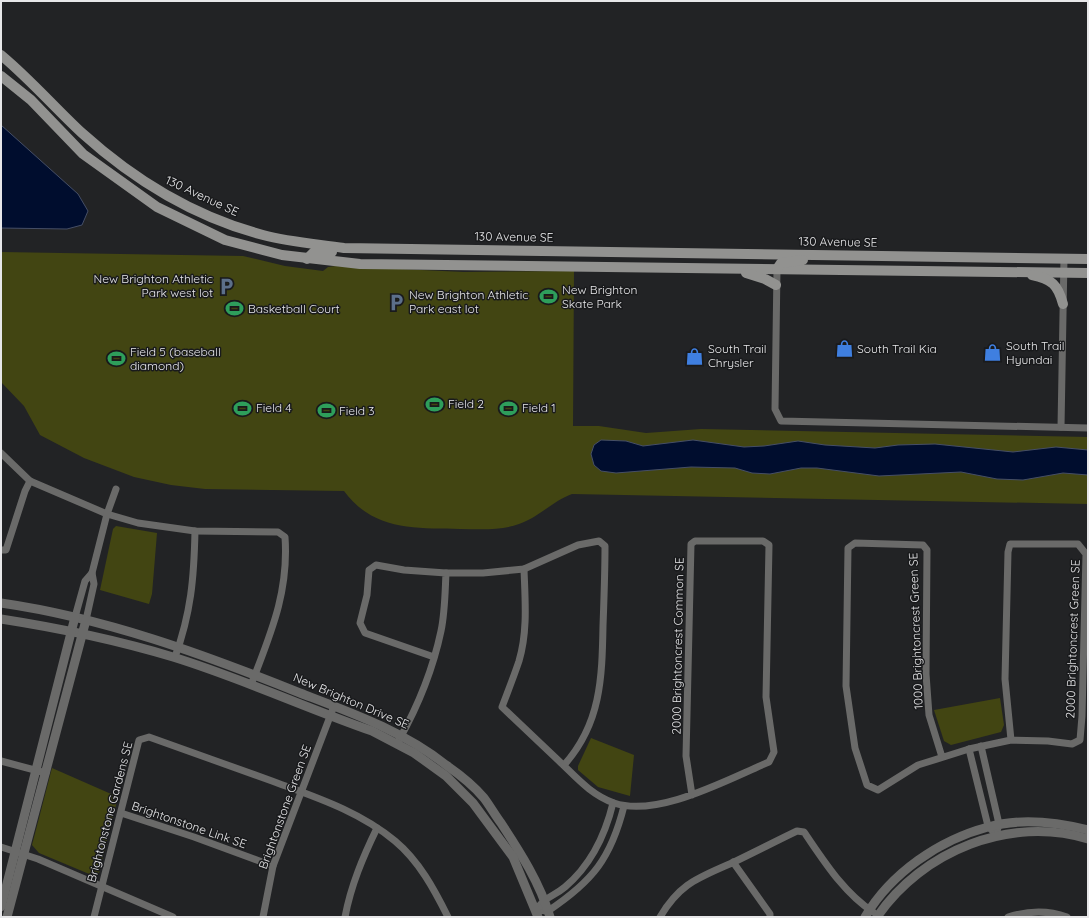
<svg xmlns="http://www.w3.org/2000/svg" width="1089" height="918" viewBox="0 0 1089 918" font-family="Quicksand,sans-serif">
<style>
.green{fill:#424512}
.water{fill:#000d2e;stroke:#454e66}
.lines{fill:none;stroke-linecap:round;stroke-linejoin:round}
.minor{stroke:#6a6a69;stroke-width:7}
.tertiary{stroke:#6a6a69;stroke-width:9}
.secondary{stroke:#929290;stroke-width:10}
.labels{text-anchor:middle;stroke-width:3;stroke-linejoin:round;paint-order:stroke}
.street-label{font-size:12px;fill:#e7e7e9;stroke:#191a1c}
.poi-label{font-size:12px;fill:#e7e7e9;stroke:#191a1c;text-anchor:start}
</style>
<rect width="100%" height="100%" fill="#222325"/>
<!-- green -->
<g class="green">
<path d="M1,252L243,256L285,266L323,271L328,267L336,266L464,272L574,271L573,426H599L646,433L701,429L1088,437V504L572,494C553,501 539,517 519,524C500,531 480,529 460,529C416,528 373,531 344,491L205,489L171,485L134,477L84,458L40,435L24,406L1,382Z"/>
<path d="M116,526L157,533L152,594L149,604L100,590L113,529Z"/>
<path d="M1000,698L1004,725L1001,732L951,745L944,741L934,710Z"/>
<path d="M591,738L634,755L630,796L598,787L578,770V766Z"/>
<path d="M52,768L118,797L99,873L94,876L39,853L32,845Z"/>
</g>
<!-- water -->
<g class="water">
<path d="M1,125L78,194L88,211L82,225L67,229L1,228Z"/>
<path d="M601,440L626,441L643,446L693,440L744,447L764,446L798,441L825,445L875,448L898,445L935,444L1013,452L1056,447L1088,450V475L1063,473L1023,480L997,479L961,472L879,476L817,468H801L770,474L752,473L735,468L691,467L616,473L601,471L594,465L591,454L594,445Z"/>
</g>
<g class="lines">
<!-- minor -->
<g class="minor">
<path d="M777,269L775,409L781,421L1088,428"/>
<path d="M1061,427L1064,258"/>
<path d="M1,453L30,481L107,514L138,523L195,531L278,532L285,537C289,593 270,635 251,685"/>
<path d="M1,550H6L25,491L30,481"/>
<path d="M524,569C525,599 528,631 519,661C514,676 508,691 502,707C521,725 540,743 559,761C576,777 591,795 614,803C658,818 728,779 769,762L774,752L766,697L769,545L763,541H695L691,544L686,756L692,795"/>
<path d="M446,573H483L524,569L578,545L599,541L605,546C605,573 604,599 603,626C602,678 601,724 564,765"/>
<path d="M75,617L85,581L92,573L107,514L116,489"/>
<path d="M86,620L94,584L92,573"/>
<path d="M175,657C191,613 194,578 195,531"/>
<path d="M399,740C418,706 433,669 441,631C445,612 445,592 446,573L404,570L376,565L369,570L367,595L360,623L365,633L434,657"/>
<path d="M981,746L999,824L996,835"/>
<path d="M969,749L988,826L996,835"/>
<path d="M942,757L929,715L926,674L927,550L923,545L855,543L848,548L846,686L855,748L867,785L878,790L918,765L969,749L1011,740L1048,741L1072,744L1080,740L1082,716L1086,554L1078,544H1010L1008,552L1005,679L1011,740"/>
<path d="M1,761L46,773"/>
<path d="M121,813L194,837L273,866"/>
<path d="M1,847L38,859L173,917"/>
<path d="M733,862L770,914V917"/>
<path d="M536,910L548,911C593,881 611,858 624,806"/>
<path d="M536,910C546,896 553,897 565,887C591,865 605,836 613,803"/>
<path d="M94,917L139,740L149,737C190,752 231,766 272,781C315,797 359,811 395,841C419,861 434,889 448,917"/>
<path d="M263,917L273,866L334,706"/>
<path d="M345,917C351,885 363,857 377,828"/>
<path d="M660,917C681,882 699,878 734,862C755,852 776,841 797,831L804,832C824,861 843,892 873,912"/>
<path d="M1008,917C1027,911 1048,910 1067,917"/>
</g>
<!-- tertiary -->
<g class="tertiary">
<path d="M1,603C105,618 203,654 300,693C352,713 403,731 446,765C459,774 474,786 484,798C490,806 495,815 501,823C520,852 540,883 550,917"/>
<path d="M1,619C59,628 117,640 173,657C241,678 306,708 372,731L414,753L446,776L473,803L513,857L538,917"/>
<path d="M1,907L75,617"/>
<path d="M7,917L86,620"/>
<path d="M865,917C891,873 939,840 988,827C1020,818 1056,822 1088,830"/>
<path d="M877,917C922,851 1010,815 1088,839"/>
</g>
<!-- secondary -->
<g class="secondary">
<path d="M1,55C30,79 55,108 82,133C134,180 195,217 263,235C289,242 317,244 344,248L1088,259"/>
<path d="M1,76L31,100L83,154L157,207L225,240L282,255L360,264L1088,273"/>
<path d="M307,259L314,252H332"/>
<path d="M777,269L781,263L803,260"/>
<path d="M746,273L765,279L776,285"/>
<path d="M1032,275C1052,279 1058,285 1063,304"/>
</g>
</g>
<!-- icons -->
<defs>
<symbol id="parking-bare" viewBox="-9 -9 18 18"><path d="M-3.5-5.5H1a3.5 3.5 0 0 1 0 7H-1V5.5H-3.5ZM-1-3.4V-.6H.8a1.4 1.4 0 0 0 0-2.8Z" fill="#5c6f8a" stroke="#191a1c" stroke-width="2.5" paint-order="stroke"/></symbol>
<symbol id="stadium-bare" viewBox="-9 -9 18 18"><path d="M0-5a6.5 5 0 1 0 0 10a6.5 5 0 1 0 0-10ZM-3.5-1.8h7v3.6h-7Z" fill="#2e9e5b" stroke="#191a1c" stroke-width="2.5" paint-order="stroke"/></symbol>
<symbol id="shop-bare" viewBox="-9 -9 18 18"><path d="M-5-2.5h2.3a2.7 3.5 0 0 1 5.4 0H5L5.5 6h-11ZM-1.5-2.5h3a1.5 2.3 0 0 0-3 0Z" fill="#3f7fe0" stroke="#191a1c" stroke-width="2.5" paint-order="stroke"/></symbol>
</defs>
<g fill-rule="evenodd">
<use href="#parking-bare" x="214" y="274" width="25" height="25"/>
<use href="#stadium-bare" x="536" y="284" width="25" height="25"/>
<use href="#parking-bare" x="384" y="290" width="25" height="25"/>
<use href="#stadium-bare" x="222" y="296" width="25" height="25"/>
<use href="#shop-bare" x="832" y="336" width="25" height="25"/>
<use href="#shop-bare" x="980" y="340" width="25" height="25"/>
<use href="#shop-bare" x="682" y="344" width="25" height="25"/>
<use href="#stadium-bare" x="104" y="346" width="25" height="25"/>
<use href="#stadium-bare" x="422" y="392" width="25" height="25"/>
<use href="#stadium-bare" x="230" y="396" width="25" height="25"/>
<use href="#stadium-bare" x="496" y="396" width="25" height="25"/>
<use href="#stadium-bare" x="314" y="398" width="25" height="25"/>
</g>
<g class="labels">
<!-- street labels -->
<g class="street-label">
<text transform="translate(202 196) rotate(25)" y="4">130 Avenue SE</text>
<text transform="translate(514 237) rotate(1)" y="4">130 Avenue SE</text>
<text transform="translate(838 242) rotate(1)" y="4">130 Avenue SE</text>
<text transform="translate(916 631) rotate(-92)" y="4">1000 Brightoncrest Green SE</text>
<text transform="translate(1073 639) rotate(-88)" y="4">2000 Brightoncrest Green SE</text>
<text transform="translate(678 646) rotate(-89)" y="4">2000 Brightoncrest Common SE</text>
<text transform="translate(351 701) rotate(23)" y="4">New Brighton Drive SE</text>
<text transform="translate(285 807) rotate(-70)" y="4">Brightonstone Green SE</text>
<text transform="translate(110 812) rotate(-75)" y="4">Brightonstone Gardens SE</text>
<text transform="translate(189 825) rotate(19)" y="4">Brightonstone Link SE</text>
</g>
<!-- poi labels -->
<g class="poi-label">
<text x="213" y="283" text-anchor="end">New Brighton Athletic<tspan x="213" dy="14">Park west lot</tspan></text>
<text x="562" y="294">New Brighton<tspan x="562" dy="14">Skate Park</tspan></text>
<text x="409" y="299">New Brighton Athletic<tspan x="409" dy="14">Park east lot</tspan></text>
<text x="248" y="313">Basketball Court</text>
<text x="1006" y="350">South Trail<tspan x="1006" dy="14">Hyundai</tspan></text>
<text x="708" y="353">South Trail<tspan x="708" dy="14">Chrysler</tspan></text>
<text x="857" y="353">South Trail Kia</text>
<text x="130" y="356">Field 5 (baseball<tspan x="130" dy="14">diamond)</tspan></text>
<text x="448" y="408">Field 2</text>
<text x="256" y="412">Field 4</text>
<text x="522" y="412">Field 1</text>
<text x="339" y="415">Field 3</text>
</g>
</g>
<!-- border -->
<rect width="1089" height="918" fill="none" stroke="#e7e7e9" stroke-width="4"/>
</svg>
